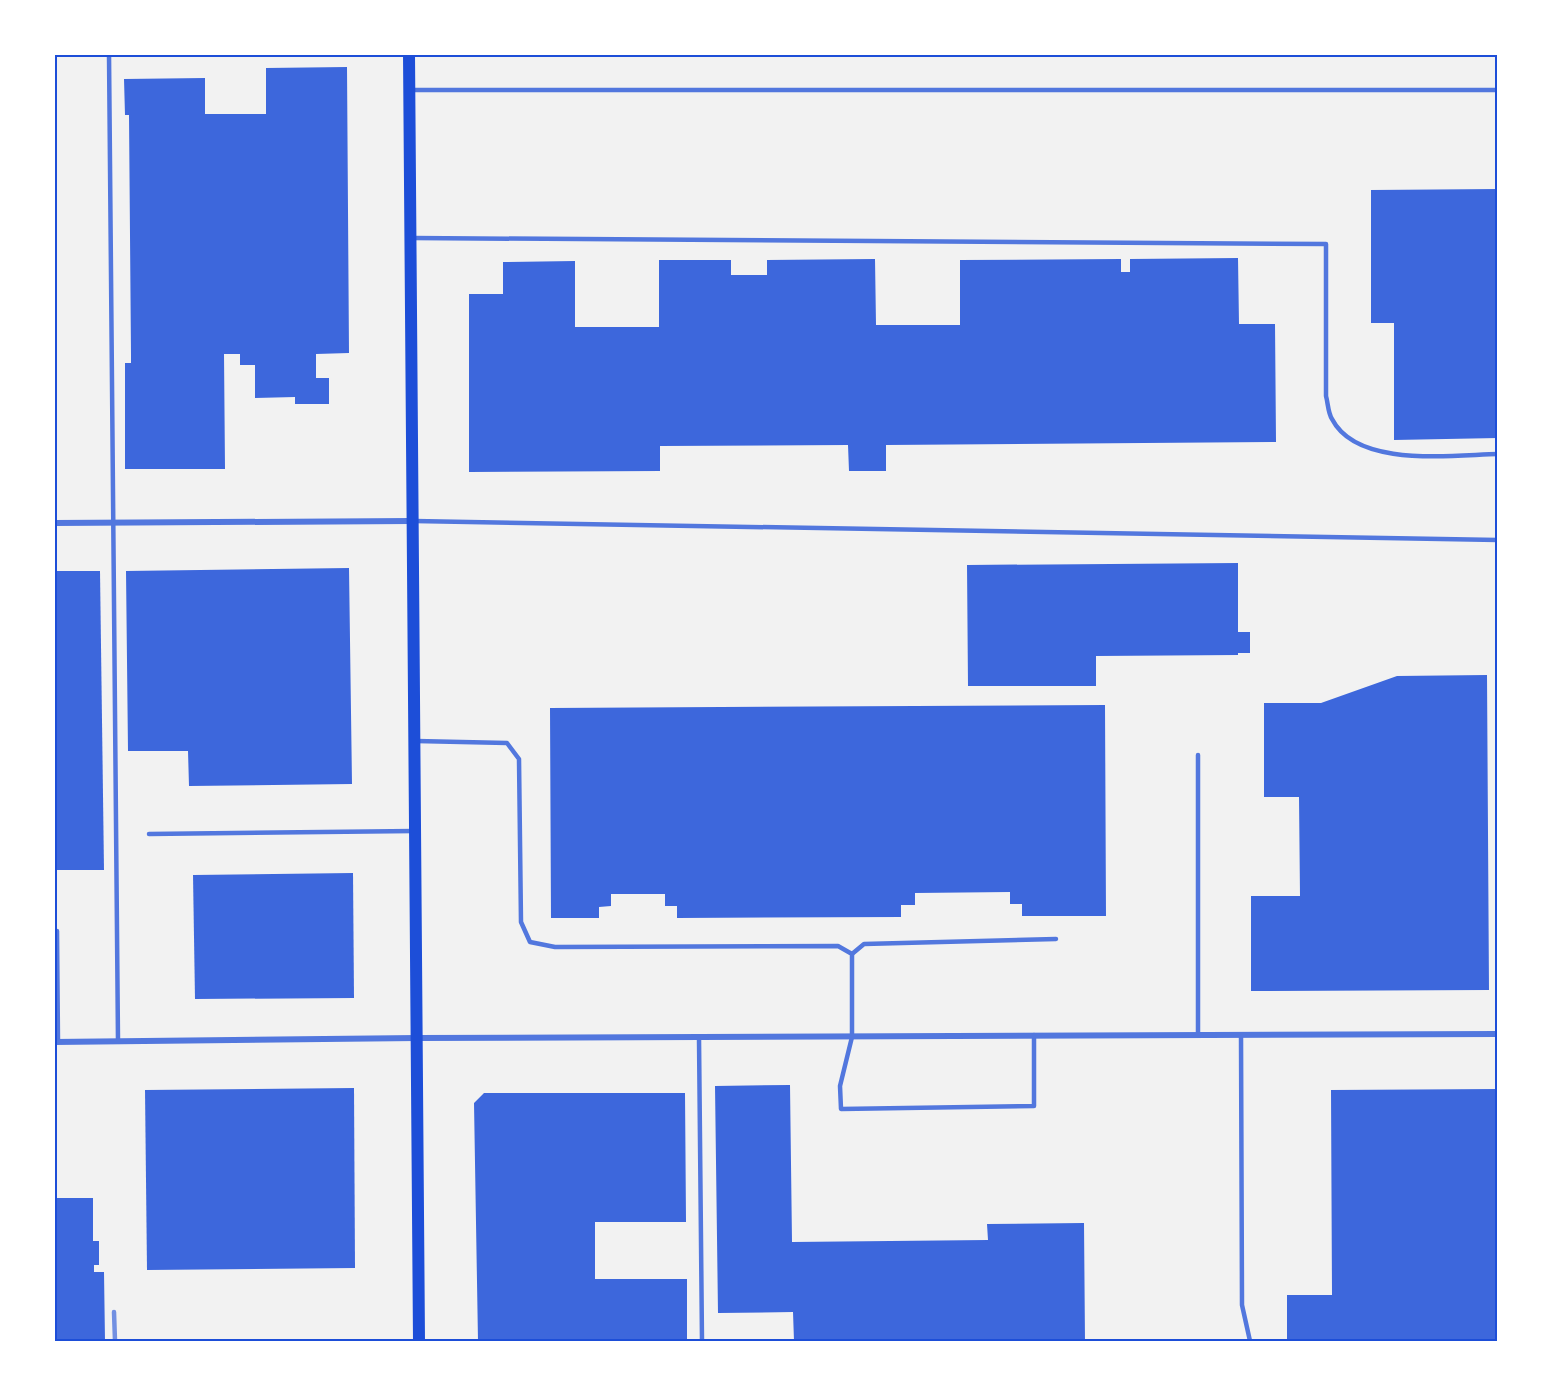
<svg xmlns="http://www.w3.org/2000/svg" width="1552" height="1395" viewBox="0 0 1552 1395" font-family="'Noto Sans',sans-serif">
<style>
.building{fill:#3d67dc}
.lines{fill:none;stroke-linecap:round;stroke-linejoin:round}
.service{stroke:#5277de;stroke-width:4.5}
.minor{stroke:#5277de;stroke-width:6}
.secondary{stroke:#1d4ed8;stroke-width:12}
.rail{stroke:#7290e2;stroke-width:4.5}
.neatline{fill:none;stroke:#1d4ed8;stroke-width:2}
</style>
<rect width="100%" height="100%" fill="#f2f2f2"/>
<!-- building -->
<g class="building">
<path d="M347,67L349,353L316,354V378H329V404H295V397L255,398V365H240V354H224L225,469H125V363H131V355L129,115H125L124,79L205,78V114H266V68Z"/>
<path d="M1498,189V438L1394,440V323H1371V190Z"/>
<path d="M1238,258L1239,324H1275L1276,442L886,445V471H849L848,445L660,446V471L469,472V294H503V262L575,261V327H659V260H731V275H767V260L875,259L876,325H960V260L1121,259V272H1130V259Z"/>
<path d="M1238,563V632H1250V653H1238V655L1096,656V686H968L967,565Z"/>
<path d="M349,568L352,784L189,786L188,751H128L126,571Z"/>
<path d="M54,571H100L104,870H54Z"/>
<path d="M1487,675L1489,990L1251,991V896H1300L1299,797H1264V703H1321L1397,676Z"/>
<path d="M1105,705L1106,916H1022V904H1010V892L915,893V905H901V917L677,918V906H665V894H611V906L599,907V918H551L550,708Z"/>
<path d="M353,873L354,998L195,999L193,875Z"/>
<path d="M790,1085L792,1242L988,1240L987,1224L1084,1223L1085,1341H794L793,1312L718,1313L715,1086Z"/>
<path d="M354,1088L355,1268L147,1270L145,1090Z"/>
<path d="M1498,1089V1341H1287V1295H1332L1331,1090Z"/>
<path d="M484,1093H685L686,1222H595V1279H687V1341H478L474,1103Z"/>
<path d="M54,1198H93V1241H99V1265H94V1272H104L105,1341H54Z"/>
</g>
<g class="lines">
<!-- service -->
<g class="service">
<path d="M109,54L118,1041"/>
<path d="M409,90H1498"/>
<path d="M413,238L1326,244V396C1328,403 1328,413 1332,419C1357,468 1451,455 1498,454"/>
<path d="M414,521L1498,540"/>
<path d="M416,741L507,743L519,759L521,922L530,942L555,947L838,946L852,954V1037L840,1086L841,1109L1034,1106V1035"/>
<path d="M1198,755V1035"/>
<path d="M149,834L414,831"/>
<path d="M54,931H57L58,1042"/>
<path d="M852,954L864,944L1056,939"/>
<path d="M1241,1035L1242,1305L1250,1341"/>
<path d="M699,1038L702,1341"/>
</g>
<!-- minor -->
<g class="minor">
<path d="M54,523L411,521"/>
<path d="M54,1042L417,1038L1498,1034"/>
</g>
<!-- secondary -->
<path class="secondary" d="M409,54L419,1341"/>
<!-- rail -->
<path class="rail" d="M114,1312L115,1341"/>
</g>
<!-- border -->
<rect width="1552" height="1395" fill="none" stroke="#ffffff" stroke-width="111"/>
<rect x="56" y="56" width="1440" height="1284" class="neatline"/>
</svg>
